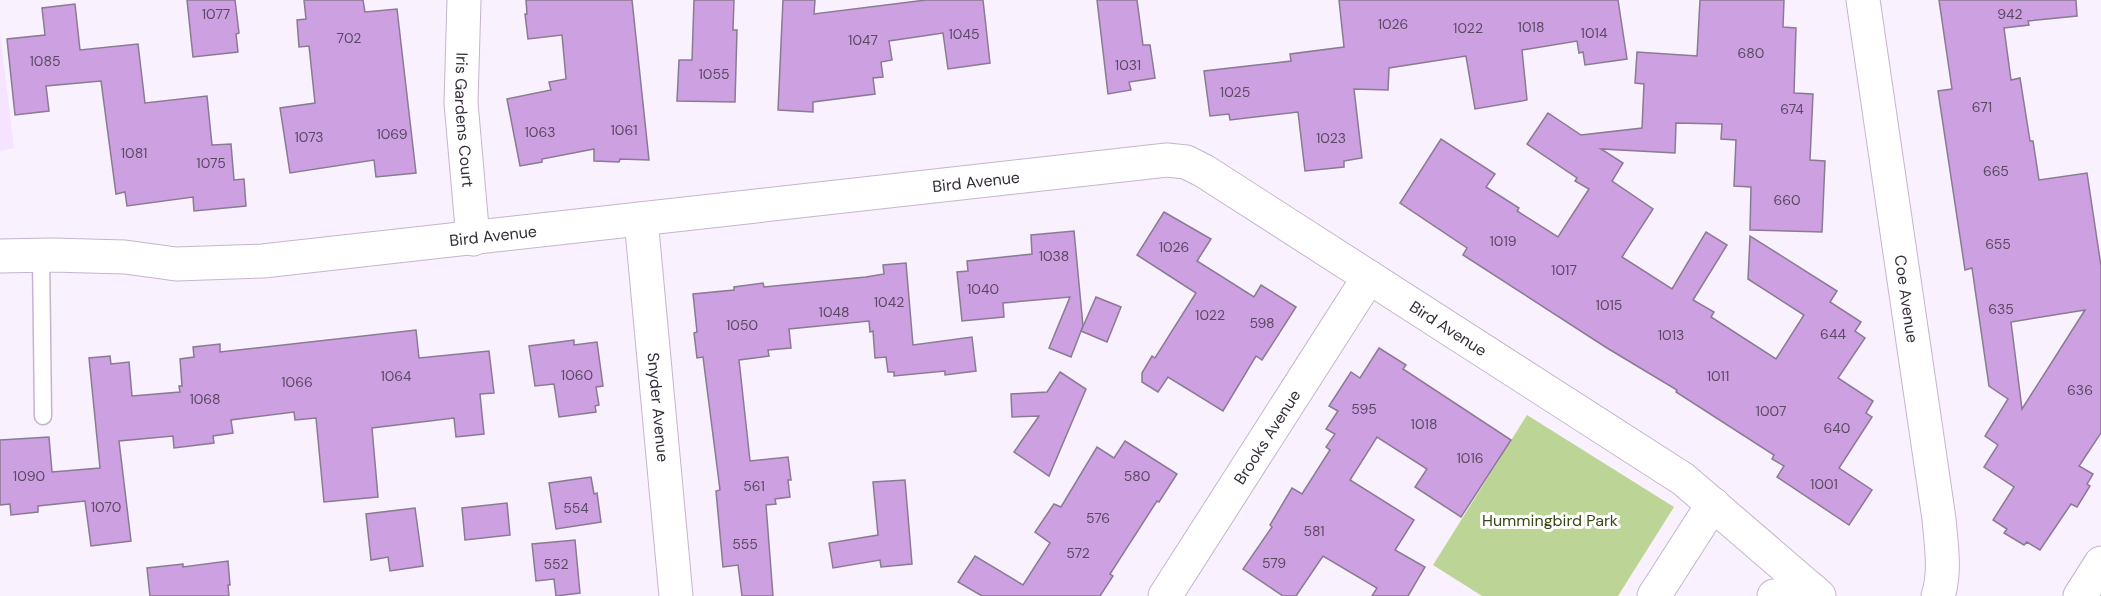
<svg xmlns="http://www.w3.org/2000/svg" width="2101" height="596" viewBox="0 0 2101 596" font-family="'DM Sans',sans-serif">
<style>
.built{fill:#f6e3ff}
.green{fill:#bcd596}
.building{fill:#cda0e2;stroke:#8a7a93;stroke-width:1.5;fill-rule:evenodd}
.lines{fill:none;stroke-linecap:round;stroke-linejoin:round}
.service-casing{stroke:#c6b4cf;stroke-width:19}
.minor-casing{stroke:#c6b4cf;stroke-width:35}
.tertiary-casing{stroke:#c6b4cf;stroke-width:35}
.secondary-casing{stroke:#c6b4cf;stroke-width:35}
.service{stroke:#fff;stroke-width:16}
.minor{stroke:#fff;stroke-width:33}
.tertiary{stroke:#fff;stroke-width:33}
.secondary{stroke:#fff;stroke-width:33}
.labels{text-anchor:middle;stroke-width:6;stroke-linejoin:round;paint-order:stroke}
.number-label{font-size:14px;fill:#5a4a62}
.street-label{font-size:16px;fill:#342d38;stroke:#fff}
.park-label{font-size:16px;fill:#364711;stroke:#fff}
</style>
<rect width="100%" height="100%" fill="#f9f1fd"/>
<!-- built -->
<path class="built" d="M0,33L14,148L0,151Z"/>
<!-- green -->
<path class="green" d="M1527,415L1674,507L1618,596H1482L1433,565Z"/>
<!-- building -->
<g class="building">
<path d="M187,0H235L239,33L236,34L238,52L193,57Z"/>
<path d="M304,0H363L365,12L397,9L416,173L376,177L374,160L290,173L280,108L315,103L309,46L299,47L297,20L306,19Z"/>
<path d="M526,0H632L649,160L620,159L619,162L594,161V149L542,159V162L520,166L507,99L551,90L549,82L566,79L562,35L528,39L525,14H527Z"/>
<path d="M694,0H734L733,30H737L735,102L677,101L679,60H692Z"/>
<path d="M783,0H815L814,14L926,0H983L990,63L948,69L943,33L889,41L892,60L881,62L883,77L873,78L875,94L813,102V112L778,110Z"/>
<path d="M1097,0H1137L1143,45H1150L1155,78L1129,82L1131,90L1108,94Z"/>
<path d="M1339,0H1618L1627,59L1585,65L1583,52L1579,53L1577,41L1522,50L1527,100L1475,109L1466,56L1389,68L1388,90L1354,89L1362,158L1344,161V167L1305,171L1298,112L1230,120L1229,114L1210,116L1204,71L1291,61L1290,54L1344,47Z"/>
<path d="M1700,0H1784L1783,27L1796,28L1794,93L1813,94L1810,160L1825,161L1822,232L1750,230L1751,187L1734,186L1736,140L1721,139L1722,124L1676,123L1675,153L1601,149L1623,163L1612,181L1653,209L1622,257L1672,289L1706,232L1727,245L1693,300L1714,312L1711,317L1776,359L1804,315L1748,279L1750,236L1837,291L1830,302L1861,322L1855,331L1865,338L1838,378L1873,401L1866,413L1872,417L1839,468L1872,490L1849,525L1777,477L1784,466L1772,459L1774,455L1676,392L1677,390L1607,348L1463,255L1467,248L1400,203L1441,139L1495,174L1486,187L1519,208L1517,211L1558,237L1589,189L1575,181L1577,178L1527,144L1548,113L1581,135L1642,128L1644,84L1635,83L1637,52L1697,56Z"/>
<path d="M1939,0H2076L2077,16L2028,21L2029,25L2004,28L2011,80L2020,78L2030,141H2033L2039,180L2087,173L2101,266V433L2079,466L2093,474L2087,484L2090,486L2077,507L2071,504L2040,550L2027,542L2024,545L2004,533L2007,529L1993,520L2014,487L1984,467L1998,445L1985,436L2008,399L1989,386L1972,268L1965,270L1938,91L1952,89ZM2085,310L2022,409L2011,322Z"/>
<path d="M75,4L80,50L138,44L145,103L207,96L212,145L231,144L234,180L244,179L246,206L194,211L193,197L127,206L125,192L116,194L101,81L46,86L49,111L15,115L7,39L45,35L42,8Z"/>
<path d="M1164,212L1211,239L1197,261L1254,297L1261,285L1296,307L1262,360L1256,356L1223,411L1168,377L1158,392L1142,382V373L1152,356L1155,358L1196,293L1137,255Z"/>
<path d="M1074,231L1083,326L1071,357L1049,348L1070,297L1003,303L1004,317L962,321L957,272L968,271L967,261L1032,254L1031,235Z"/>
<path d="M906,263L913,345L972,337L976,371L945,375V371L894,376V372H888L886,357L875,358L873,331L870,332L869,321L789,329L791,348L768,350L769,356L739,360L750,461L788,457L791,480H788L790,497L775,499L776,504L766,505L773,596H742L738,565L723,567L716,491L720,490L703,357L697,358L694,333L697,332L693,294L734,290V287L763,283L764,287L866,277L884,274L883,265Z"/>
<path d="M1096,297L1121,307L1107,342L1081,331Z"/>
<path d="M416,330L419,358L489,351L494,393L480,394L484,434L456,437L454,418L372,428L378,497L324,502L316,418L295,420L294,412L231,420L233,433L213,436L214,443L174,448L173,436L119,441L131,541L91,546L85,501L38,506V512L11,515L10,504L0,505V440L49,437L52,472L100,468L89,358L110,356L111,364L129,362L132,396L180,392L179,386H182L180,359L194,357L193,347L220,344V352Z"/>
<path d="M574,340V345L597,342L603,386L596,387L599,405L595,406L596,412L559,417L554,384L535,386L529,346Z"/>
<path d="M1379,348L1406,365L1403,369L1511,440L1461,517L1415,487L1427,469L1377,437L1350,480L1414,520L1395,550L1425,567L1408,596H1372L1377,588L1323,556L1296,596H1283L1243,569L1272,527L1270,525L1292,488L1302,494L1330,450L1326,447L1335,434L1326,429L1338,411L1329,406L1351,372L1360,378Z"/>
<path d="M1060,372L1086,389L1049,476L1014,452L1039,416L1012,417L1011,394L1047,392Z"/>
<path d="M1125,441L1177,474L1159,502L1157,501L1110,574L1113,576L1100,596H982L958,582L975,556L1023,585L1050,543L1035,532L1054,504L1061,507L1097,447L1114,458Z"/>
<path d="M591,477L594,494L597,493L601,522L556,529L549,483Z"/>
<path d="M905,480L912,564L881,567L880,560L833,568L829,543L878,535L873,482Z"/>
<path d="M507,503L510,535L465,540L462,508Z"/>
<path d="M415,508L423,566L390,571L388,557L371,560L366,514Z"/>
<path d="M575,540L580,593L556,596L554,579L536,581L532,544Z"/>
<path d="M228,561L230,585H228L229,596H150L147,568L183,564V567Z"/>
</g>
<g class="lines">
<defs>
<path id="service" d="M41,255L43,416"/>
<g id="minor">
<path id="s1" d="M464,0L461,103L473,239"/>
<path id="s2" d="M641,219L676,596"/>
<path id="s3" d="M1165,596L1369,277"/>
<path d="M1654,596L1713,504"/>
<path d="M2080,596L2101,563"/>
</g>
<g id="tertiary">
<path id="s4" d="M1863,0L1939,519C1941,544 1946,572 1938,596"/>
</g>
<g id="secondary">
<path id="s5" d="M0,256L52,255L125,257L176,264L263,261L1167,160L1186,162L1204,171L1683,479L1819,596"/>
<path d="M1774,596L1812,590"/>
</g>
</defs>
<!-- service casing -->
<use href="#service" class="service-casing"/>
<!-- minor casing -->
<use href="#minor" class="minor-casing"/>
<!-- tertiary casing -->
<use href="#tertiary" class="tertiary-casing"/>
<!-- secondary casing -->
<use href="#secondary" class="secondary-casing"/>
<!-- service -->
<use href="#service" class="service"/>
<!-- minor -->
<use href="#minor" class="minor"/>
<!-- tertiary -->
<use href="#tertiary" class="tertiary"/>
<!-- secondary -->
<use href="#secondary" class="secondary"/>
</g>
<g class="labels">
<!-- number labels -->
<g class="number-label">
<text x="216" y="19">1077</text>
<text x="2010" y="19">942</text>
<text x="1393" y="29">1026</text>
<text x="1531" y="32">1018</text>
<text x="1468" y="33">1022</text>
<text x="1594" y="38">1014</text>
<text x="964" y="39">1045</text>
<text x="349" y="43">702</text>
<text x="863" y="45">1047</text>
<text x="1751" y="58">680</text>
<text x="45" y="66">1085</text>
<text x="1128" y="70">1031</text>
<text x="714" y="79">1055</text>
<text x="1235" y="97">1025</text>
<text x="1982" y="112">671</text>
<text x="1792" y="114">674</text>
<text x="624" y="135">1061</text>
<text x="540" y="137">1063</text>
<text x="392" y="139">1069</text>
<text x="309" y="142">1073</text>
<text x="1331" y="143">1023</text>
<text x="134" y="158">1081</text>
<text x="211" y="168">1075</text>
<text x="1996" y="176">665</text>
<text x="1787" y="205">660</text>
<text x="1503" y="246">1019</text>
<text x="1998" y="249">655</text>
<text x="1174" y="252">1026</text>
<text x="1054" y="261">1038</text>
<text x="1564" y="275">1017</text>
<text x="983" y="294">1040</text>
<text x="889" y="307">1042</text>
<text x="1609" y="310">1015</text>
<text x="2001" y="314">635</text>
<text x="834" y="317">1048</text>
<text x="1210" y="320">1022</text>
<text x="1262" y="328">598</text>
<text x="742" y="330">1050</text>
<text x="1833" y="339">644</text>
<text x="1671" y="340">1013</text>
<text x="577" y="380">1060</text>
<text x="396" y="381">1064</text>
<text x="1718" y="381">1011</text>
<text x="297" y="387">1066</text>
<text x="2080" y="395">636</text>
<text x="205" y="404">1068</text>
<text x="1364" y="414">595</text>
<text x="1771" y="416">1007</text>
<text x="1424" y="429">1018</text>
<text x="1837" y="433">640</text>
<text x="1470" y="463">1016</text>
<text x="29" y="481">1090</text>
<text x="1137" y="481">580</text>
<text x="1824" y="489">1001</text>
<text x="754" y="491">561</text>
<text x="106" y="512">1070</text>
<text x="576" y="513">554</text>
<text x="1098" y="523">576</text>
<text x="1314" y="536">581</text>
<text x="745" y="549">555</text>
<text x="1078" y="558">572</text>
<text x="1274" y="568">579</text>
<text x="556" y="569">552</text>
</g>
<!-- street labels -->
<g class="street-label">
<text dy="6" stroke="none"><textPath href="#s1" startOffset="120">Iris Gardens Court</textPath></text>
<text dy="6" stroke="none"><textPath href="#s5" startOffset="981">Bird Avenue</textPath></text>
<text dy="6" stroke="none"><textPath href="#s5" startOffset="495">Bird Avenue</textPath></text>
<text dy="6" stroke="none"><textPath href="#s4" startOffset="302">Coe Avenue</textPath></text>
<text dy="6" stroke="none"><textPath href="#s5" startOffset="1503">Bird Avenue</textPath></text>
<text dy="6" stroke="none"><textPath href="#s2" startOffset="189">Snyder Avenue</textPath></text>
<text dy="6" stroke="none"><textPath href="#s3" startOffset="189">Brooks Avenue</textPath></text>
</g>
<!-- park labels -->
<g class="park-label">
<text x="1550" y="526">Hummingbird Park</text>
</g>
</g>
</svg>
